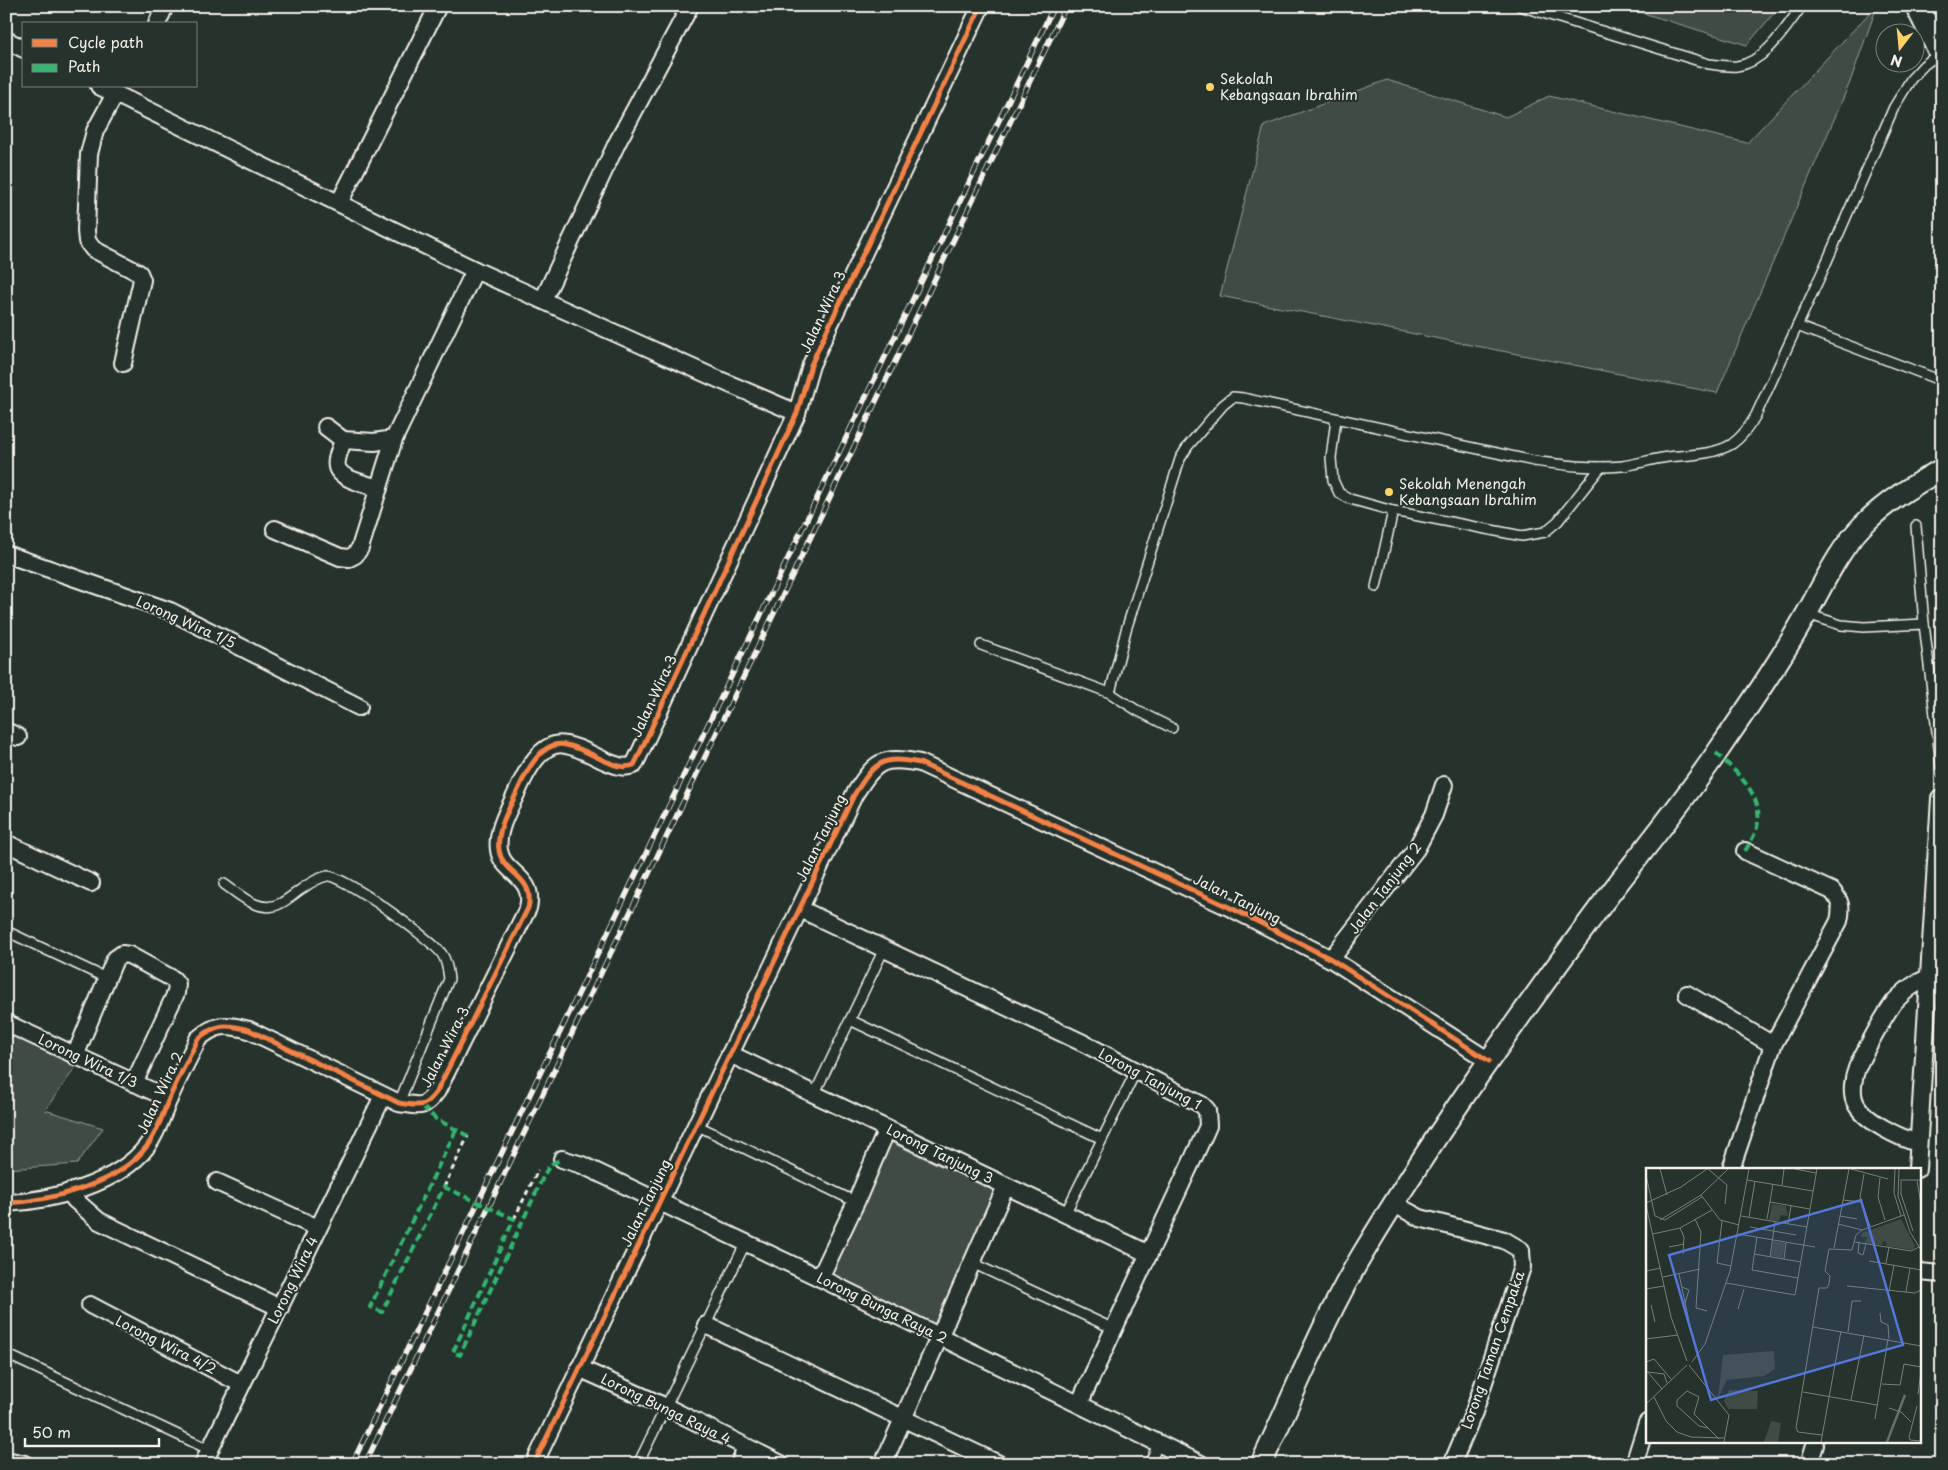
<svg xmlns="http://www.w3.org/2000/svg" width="1948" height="1470" viewBox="0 0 1948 1470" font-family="'Playpen Sans',sans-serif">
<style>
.green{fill:#414b45;stroke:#9a9e96}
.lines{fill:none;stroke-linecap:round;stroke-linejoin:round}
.service-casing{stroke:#f4f1e8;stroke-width:12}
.minor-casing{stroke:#f4f1e8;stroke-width:20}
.tertiary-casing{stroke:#f4f1e8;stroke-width:24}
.secondary-casing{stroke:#f4f1e8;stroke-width:26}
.path{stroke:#f4f1e8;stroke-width:3;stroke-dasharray:5 4;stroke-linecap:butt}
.service{stroke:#26332d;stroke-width:9}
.minor{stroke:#26332d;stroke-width:16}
.tertiary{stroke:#26332d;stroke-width:20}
.secondary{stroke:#26332d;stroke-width:22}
.rail-casing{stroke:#f4f1e8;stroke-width:5.5}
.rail{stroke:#26332d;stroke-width:4;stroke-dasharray:11;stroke-linecap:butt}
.quiet{stroke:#33b770;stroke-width:4;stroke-dasharray:8 4;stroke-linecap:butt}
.cycleway-casing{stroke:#26332d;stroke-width:8}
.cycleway{stroke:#f48246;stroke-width:5}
.poi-dot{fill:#ffd166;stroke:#26332d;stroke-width:2}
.labels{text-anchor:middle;stroke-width:4;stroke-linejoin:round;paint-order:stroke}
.poi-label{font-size:14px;fill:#f4f1e8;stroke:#26332d;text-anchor:start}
.street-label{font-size:14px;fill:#f4f1e8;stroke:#26332d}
.inset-river{fill:none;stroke:#676f68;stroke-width:2.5}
.inset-road{fill:none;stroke:#787f78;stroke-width:1}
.view{fill:#5377dc;fill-opacity:0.15;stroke:#5377dc;stroke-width:2.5}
.inset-edge{fill:none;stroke:#f4f1e8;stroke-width:2.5}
</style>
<rect width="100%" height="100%" fill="#26332d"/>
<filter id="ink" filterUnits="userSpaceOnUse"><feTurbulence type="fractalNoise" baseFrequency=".02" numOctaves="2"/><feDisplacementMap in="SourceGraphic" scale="10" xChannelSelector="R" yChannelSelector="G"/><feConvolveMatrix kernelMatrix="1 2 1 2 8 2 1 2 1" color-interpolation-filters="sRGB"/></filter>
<g filter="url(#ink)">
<!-- green -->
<g class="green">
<path d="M1620,6H1780L1747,45Z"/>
<path d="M1876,6H1877L1850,82L1717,393L1220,296L1264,126L1387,80L1506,117L1549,96L1747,143Z"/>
<path d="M6,1031L78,1064L45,1110L103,1128L77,1164L6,1169Z"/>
<path d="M888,1141L996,1192L934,1325L830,1274Z"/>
</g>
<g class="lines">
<defs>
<g id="service">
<path d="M1520,6L1709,64C1718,65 1728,67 1737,66C1766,62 1786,27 1802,6"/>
<path d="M1797,326L1942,381"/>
<path d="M1336,419L1331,458L1333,480L1339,493L1350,499L1393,511L1522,536L1545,532L1558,521L1601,467"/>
<path d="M1916,526L1924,624"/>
<path d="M1376,587L1393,511"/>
<path d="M1807,614L1841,625L1864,627L1924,624L1942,773"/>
<path d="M981,645L1110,693L1138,711L1172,728"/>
<path d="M1110,693L1126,630L1180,459L1188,446L1223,405L1233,397L1243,398L1534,461C1564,465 1592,469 1622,466C1638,464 1652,459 1668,457C1688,455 1714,455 1732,444C1743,436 1750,426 1756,415L1824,268L1894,107L1911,79L1924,65L1940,53"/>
<path d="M224,884C240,895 260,915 281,903C289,899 295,893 303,888C310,883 318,878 327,876C342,874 431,939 442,954C447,961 448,971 449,979L399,1103"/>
<path d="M6,931L106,978"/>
<path d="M850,1020L1102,1139"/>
<path d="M814,1095L884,949"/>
<path d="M696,1125L856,1202"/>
<path d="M1065,1214L1136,1071"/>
<path d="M972,1263L1114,1329"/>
<path d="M6,1354L210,1450"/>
<path d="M638,1464L746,1242"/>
<path d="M1149,1464L1159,1443"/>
</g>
<g id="minor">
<path d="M157,24L165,6"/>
<path d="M6,40L24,49"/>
<path d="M99,86L475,270L713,377L797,413"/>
<path d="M115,94L95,131L89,154L86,231L87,241L93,249L139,273L142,280L123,363"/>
<path d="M339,203L438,6"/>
<path d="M543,300L617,143L690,6"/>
<path d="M326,427L343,440L374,442L394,439"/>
<path d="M343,440C341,448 335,459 337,467C340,479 368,485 379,488"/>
<path d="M275,529L340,557L349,558L355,555L360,548L394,439L475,270"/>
<path d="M6,554L170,611L359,707"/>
<path d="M6,731L18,737"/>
<path d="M6,843L91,883"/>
<path d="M800,909L1083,1043L1202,1105L1207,1110L1208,1126L1204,1135L1079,1404"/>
<path d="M1331,959L1416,849L1434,815L1444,785"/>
<path d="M1687,994L1773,1045"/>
<path d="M6,1023L169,1099"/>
<path d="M730,1054L1149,1254"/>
<path d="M75,1056L115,959L122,954L129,955L173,979L177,984L176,993L134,1083"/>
<path d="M1918,1143C1900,1138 1863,1121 1855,1102C1851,1093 1853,1078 1857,1068C1863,1054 1886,1012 1895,1001C1906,990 1915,982 1930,978"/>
<path d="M562,1159L582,1165L820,1278L1201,1464"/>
<path d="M1731,1169L1773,1045L1839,921C1842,908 1841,901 1832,891L1745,851"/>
<path d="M1917,1169L1940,798"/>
<path d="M217,1182L318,1228"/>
<path d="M69,1192L75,1200L99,1221L280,1308"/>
<path d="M6,1203C51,1201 119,1184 147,1146C157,1133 162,1116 168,1101C177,1080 188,1060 198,1039C216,1023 227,1024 249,1030L399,1103C420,1106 424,1109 437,1091L528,908C536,876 502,874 499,850C496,830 509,809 517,792C525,774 541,739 566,745C579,747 592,755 605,761C616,765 622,769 634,765L637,759L797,413L811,365L827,330L981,6"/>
<path d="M1394,1204L1420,1218L1504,1240L1521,1250L1522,1267L1474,1412L1452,1464"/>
<path d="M1919,1272L1942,1274"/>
<path d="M820,1278L856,1202L887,1129"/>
<path d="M90,1305L241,1384"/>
<path d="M706,1325L999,1464"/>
<path d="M579,1368L666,1407L781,1464"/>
<path d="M6,1460L25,1464"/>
<path d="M203,1464L383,1096"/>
<path d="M534,1464L854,795C875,762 881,755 920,763L1235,910L1331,959L1489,1061"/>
<path d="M739,1464L746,1448"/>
<path d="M883,1464L1006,1186"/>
<path d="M1634,1464L1647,1423"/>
<path d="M1809,1464L1815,1445"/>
</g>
<path id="tertiary" d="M1261,1464C1294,1395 1323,1320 1362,1255C1434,1135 1516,1020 1600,907C1639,855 1681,805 1718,751C1749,706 1780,661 1807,613C1824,583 1838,551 1862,526C1885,502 1914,485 1942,469"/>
<path id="secondary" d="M1917,6L1942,56"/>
</defs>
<!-- service casing -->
<use href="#service" class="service-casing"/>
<!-- minor casing -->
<use href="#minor" class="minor-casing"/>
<!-- tertiary casing -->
<use href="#tertiary" class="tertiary-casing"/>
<!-- secondary casing -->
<use href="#secondary" class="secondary-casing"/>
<!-- path -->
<g class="path">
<path d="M444,1187L468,1136"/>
<path d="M514,1219L538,1170"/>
</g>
<!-- service -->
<use href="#service" class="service"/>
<!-- minor -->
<use href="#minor" class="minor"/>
<!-- tertiary -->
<use href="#tertiary" class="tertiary"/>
<!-- secondary -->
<use href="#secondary" class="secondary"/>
<defs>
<g id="rail">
<path d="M352,1464L1054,6"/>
<path d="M365,1464L1066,6"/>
</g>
</defs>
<!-- rail casing -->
<use href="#rail" class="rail-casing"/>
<!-- rail -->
<use href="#rail" class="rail"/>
<!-- quiet -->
<g class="quiet">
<path d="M1716,753C1735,771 1762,793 1758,822C1757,832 1750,843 1745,851"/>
<path d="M422,1106L436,1119L468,1136"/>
<path d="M456,1130L370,1307L382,1312L444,1187L514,1219L453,1352L460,1355L545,1173L551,1164L562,1159"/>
</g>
<defs>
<g id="cycleway">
<path d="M6,1203C51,1201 119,1184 147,1146C157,1133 162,1116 168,1101C177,1080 188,1060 198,1039C216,1023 227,1024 249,1030L399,1103C420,1106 424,1109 437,1091L528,908C536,876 502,874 499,850C496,830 509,809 517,792C525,774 541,739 566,745C579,747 592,755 605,761C616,765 622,769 634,765L637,759L797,413L811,365L827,330L981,6"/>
<path d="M534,1464L854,795C875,762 881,755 920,763L1235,910L1331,959L1489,1061"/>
</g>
</defs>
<!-- cycleway casing -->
<use href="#cycleway" class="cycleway-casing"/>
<!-- cycleway -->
<use href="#cycleway" class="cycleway"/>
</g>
</g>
<!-- markers -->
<g class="poi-dot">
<circle cx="1210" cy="87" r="5"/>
<circle cx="1389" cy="492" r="5"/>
</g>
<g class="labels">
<!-- poi labels -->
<g class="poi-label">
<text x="1220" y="84">Sekolah<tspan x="1220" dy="16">Kebangsaan Ibrahim</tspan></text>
<text x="1399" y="489">Sekolah Menengah<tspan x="1399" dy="16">Kebangsaan Ibrahim</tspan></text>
</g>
<!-- street labels -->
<g class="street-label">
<text transform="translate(823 312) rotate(-65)" y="5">Jalan Wira 3</text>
<text transform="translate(186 622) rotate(24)" y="5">Lorong Wira 1/5</text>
<text transform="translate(654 696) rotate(-65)" y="5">Jalan Wira 3</text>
<text transform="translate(821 838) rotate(-64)" y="5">Jalan Tanjung</text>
<text transform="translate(1385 888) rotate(-53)" y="5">Jalan Tanjung 2</text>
<text transform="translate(1237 899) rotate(26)" y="5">Jalan Tanjung</text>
<text transform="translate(445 1047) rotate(-63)" y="5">Jalan Wira 3</text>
<text transform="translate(88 1061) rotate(25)" y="5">Lorong Wira 1/3</text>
<text transform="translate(1150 1079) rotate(28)" y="5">Lorong Tanjung 1</text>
<text transform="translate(160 1093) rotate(-65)" y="5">Jalan Wira 2</text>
<text transform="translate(940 1154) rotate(26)" y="5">Lorong Tanjung 3</text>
<text transform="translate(646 1203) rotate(-64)" y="5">Jalan Tanjung</text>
<text transform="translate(293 1280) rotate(-64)" y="5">Lorong Wira 4</text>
<text transform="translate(882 1308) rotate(26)" y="5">Lorong Bunga Raya 2</text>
<text transform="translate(166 1345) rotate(27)" y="5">Lorong Wira 4/2</text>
<text transform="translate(1493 1350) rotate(-71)" y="5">Lorong Taman Cempaka</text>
<text transform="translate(666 1409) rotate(26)" y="5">Lorong Bunga Raya 4</text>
</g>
</g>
<!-- overview -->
<g transform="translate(1646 1168)">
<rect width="275" height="275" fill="#26332d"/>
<path d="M126,36L140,38L142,48L135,47L133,53L123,52ZM255,51L269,78L266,82L240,78V74L237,73L236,77L219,75L221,69H215L216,65ZM127,73L139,75L137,90L125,88ZM128,183L129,201L118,208L81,212L72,230L77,187ZM83,222L112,223L111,241H82L78,233ZM125,253L135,255L132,274H118Z" fill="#414b45"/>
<path class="inset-river" d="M241,274L259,227"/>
<path class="inset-road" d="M14,1L21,27M62,1L81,17L79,36M149,1L170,5M205,1L242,11M249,1L248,25L255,48M253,1L252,28L264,64L275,82M218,6L214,29L224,58M0,7L9,48L19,52M234,10L232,29L239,52M101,12L167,23M254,12H275M255,13V26L267,63M271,13L275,36M136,17L138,1M55,27L74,52L93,57M197,32L215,34M124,34L164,41M0,35L35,19L61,1M0,37L25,149L41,193M95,48L161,59M194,48L211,51M103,49L109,13M49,51L55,64L50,140L61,143M121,51L127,16M14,52L55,27L82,1M19,52L56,29M76,53L71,95L85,98M142,56L145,38M192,56L216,62M104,59L150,67M34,60L38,69L37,86M7,66L34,60L66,42M92,66L169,79M111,69L106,102L152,110M209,74L265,83L273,79M213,75L212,85L217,87L220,75M23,79L38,76M188,80L203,1M108,86L155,94M124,89L129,54M138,91L140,75M223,93L275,102M240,95L243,79M0,103L15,100M33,106L43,153M17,109L54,101M80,115L149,127L171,1M201,118L269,125L275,122M36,119L43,122L39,135M0,121L18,118M243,123L248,97M260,124L264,100M5,137L9,154M92,141L98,121M234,145L235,154L242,157L243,171M167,159L275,178M202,164L206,133H215M0,171L32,167M0,194L8,191L25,211M46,194L59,176L84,103L103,1M43,197L83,247L78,274M0,202L16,221M2,204L18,206L21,215M236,216L254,217L258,196L275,199M157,224L231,237M272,226L275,204M8,229L20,253L31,264L45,269L78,270M53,229L41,223L31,232V238L53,258L62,260M53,229L48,246L73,271M205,232L218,167M0,236L41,197M271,238L263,269L264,272L275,273M243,240L255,244L265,254M229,251L242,171M176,267L152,264L150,260L173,120H181L183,116L184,108L179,103L183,81L206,82L210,67L216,62L258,47M175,274L195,163"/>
<path class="view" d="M215,32L257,177L65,232L23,87Z"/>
<rect width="275" height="275" class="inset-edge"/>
</g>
<!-- margin -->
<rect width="1948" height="1470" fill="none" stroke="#26332d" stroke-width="25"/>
<rect x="12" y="12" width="1923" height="1445" fill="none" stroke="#f4f1e8" stroke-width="2" filter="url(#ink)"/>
<!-- legend -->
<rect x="22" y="22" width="175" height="65" fill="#26332d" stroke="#787f78"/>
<rect x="32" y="39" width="25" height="8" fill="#f48246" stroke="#787f78"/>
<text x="68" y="48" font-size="15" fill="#f4f1e8">Cycle path</text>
<rect x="32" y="64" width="25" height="8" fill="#33b770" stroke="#787f78"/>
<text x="68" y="72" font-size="15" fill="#f4f1e8">Path</text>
<!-- north arrow -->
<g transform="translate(1900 48) rotate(196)"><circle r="24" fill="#26332d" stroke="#787f78"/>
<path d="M0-4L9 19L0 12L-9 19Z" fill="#ffd166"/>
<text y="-8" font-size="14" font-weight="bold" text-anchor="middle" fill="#f4f1e8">N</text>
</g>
<!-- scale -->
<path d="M25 1438v8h134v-8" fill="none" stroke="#f4f1e8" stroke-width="2.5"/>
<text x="32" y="1438" font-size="15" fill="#f4f1e8" stroke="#26332d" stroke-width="4" paint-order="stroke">50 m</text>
</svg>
